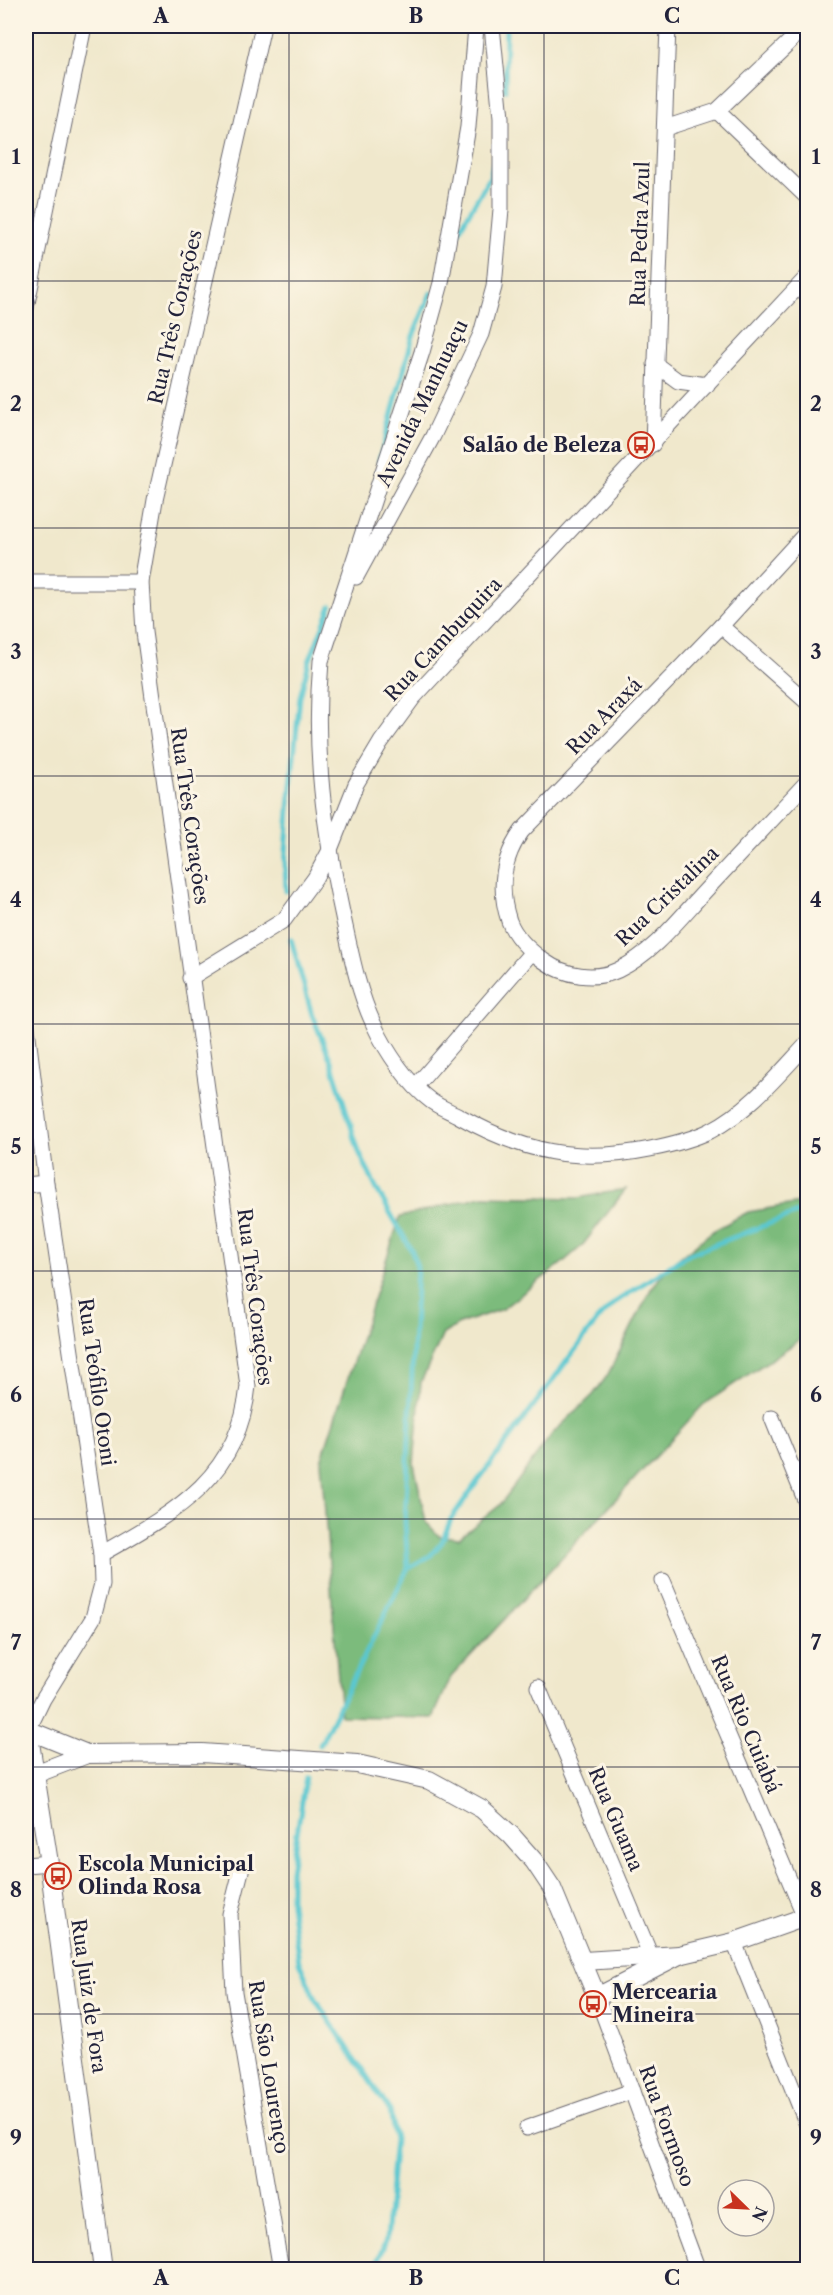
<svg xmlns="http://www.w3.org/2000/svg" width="833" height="2295" viewBox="0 0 833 2295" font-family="'Libre Caslon Text',serif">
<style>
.forest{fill:#7cbb7b;stroke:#4f6e5b;stroke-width:1.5}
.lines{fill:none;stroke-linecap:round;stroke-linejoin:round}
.stream{stroke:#5ac7d0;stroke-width:5}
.minor-casing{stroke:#6a676e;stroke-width:17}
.tertiary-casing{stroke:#6a676e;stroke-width:20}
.minor{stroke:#fff;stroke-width:15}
.tertiary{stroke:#fff;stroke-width:18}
.grid{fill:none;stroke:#22223b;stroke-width:1.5;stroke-opacity:0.55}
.labels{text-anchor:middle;stroke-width:6;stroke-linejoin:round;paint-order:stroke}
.street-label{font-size:20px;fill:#22223b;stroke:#fcf5e5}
.poi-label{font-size:20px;font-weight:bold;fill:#22223b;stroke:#fcf5e5;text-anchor:start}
.neatline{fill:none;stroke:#22223b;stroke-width:2}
.grid-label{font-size:20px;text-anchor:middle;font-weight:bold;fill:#22223b}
</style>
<rect width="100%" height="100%" fill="#fcf5e5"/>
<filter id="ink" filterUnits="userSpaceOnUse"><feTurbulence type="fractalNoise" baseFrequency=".0167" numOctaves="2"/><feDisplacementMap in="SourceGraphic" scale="12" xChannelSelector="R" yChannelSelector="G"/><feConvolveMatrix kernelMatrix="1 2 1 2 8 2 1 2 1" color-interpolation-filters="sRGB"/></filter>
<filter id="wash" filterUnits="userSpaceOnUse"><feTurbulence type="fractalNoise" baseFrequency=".008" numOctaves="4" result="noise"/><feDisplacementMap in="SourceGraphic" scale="24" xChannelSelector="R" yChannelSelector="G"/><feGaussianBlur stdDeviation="1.35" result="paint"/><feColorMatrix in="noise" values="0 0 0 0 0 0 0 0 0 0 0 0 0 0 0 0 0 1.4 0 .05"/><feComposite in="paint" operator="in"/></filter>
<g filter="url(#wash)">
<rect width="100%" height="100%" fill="#f0e8cc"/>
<!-- forest -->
<path class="forest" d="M626,1189L582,1246L561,1264L502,1309L459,1324L443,1334L421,1382L414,1464L426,1522L439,1536L459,1538L500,1505L552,1434L593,1395L607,1376L651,1289L669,1266L713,1231L748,1212L807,1202V1335L703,1405L451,1677L433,1718L341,1716L321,1461L400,1217L482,1196L578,1198Z"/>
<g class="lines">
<!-- stream -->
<g class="stream">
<path d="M505,90L506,26"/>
<path d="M455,237L490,177L495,158"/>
<path d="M379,461L413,336L431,293"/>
<path d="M286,891L285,866L290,795L300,697L309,662L331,606"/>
<path d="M291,939L312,1015L331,1061L359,1152L376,1188L412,1251L417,1267L405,1522L408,1568"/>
<path d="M320,1745L408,1568L430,1556L442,1542L451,1519L477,1482L598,1319L617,1301L687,1255L808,1209"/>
<path d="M306,1777L291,1871V1904L299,1962L315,1999L390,2111L395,2139L386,2240L374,2270"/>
</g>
</g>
</g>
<g filter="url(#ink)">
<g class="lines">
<defs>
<g id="minor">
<path d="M476,26L468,127L441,283L422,352L321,661C313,751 324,829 343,917C351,954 358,991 374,1025C386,1051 408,1084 431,1101C439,1107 450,1111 459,1116C523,1152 577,1164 650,1149C670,1145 691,1140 710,1131C750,1110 778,1075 808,1043"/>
<path d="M717,111L808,198"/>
<path d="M665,128L717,111L806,26"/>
<path d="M26,308L84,26"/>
<path d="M655,364L678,381L707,385"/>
<path d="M653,444L668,26"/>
<path d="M808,531L721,626L522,831C502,859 498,888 509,921C515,937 530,951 544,961C565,976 595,981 618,970C653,953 679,919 705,891C739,855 773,818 808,781"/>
<path d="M356,577L433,436L481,334L494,287L501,209V118L492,26"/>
<path d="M26,582H141"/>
<path d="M721,626L808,703"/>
<path d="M190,978L284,920L315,878L329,852L356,784L381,742L413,698L808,276"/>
<path d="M26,1020L46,1183L101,1554L102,1584L93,1618L43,1699L28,1730"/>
<path d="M416,1086L532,952"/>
<path d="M26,1185L46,1183"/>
<path d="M772,1418L808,1507"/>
<path d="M101,1554C175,1512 239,1478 248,1386L144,632L141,582L155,500L263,26"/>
<path d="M663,1581L805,1917"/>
<path d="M538,1687L655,1966"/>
<path d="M26,1865L49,1863"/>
<path d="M241,1871L230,1914L234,1992L281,2270"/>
<path d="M734,1942L808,2127"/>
<path d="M597,1997L698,2270"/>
<path d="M527,2128L632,2091"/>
</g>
<g id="tertiary">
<path d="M28,1730L87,1754L202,1753L357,1764L429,1780L482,1809L511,1835L534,1861L552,1888L597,1997L679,1955"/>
<path d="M28,1730L49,1863L103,2270"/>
<path d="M35,1774L87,1754"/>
<path d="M584,1961L679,1955L734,1942L808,1916"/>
</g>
</defs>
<!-- minor casing -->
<use href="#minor" class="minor-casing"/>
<!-- tertiary casing -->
<use href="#tertiary" class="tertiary-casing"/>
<!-- minor -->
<use href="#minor" class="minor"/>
<!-- tertiary -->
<use href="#tertiary" class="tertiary"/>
</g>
</g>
<!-- grid -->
<path class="grid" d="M289,26V2270M544,26V2270M26,281H808M26,528H808M26,776H808M26,1024H808M26,1271H808M26,1519H808M26,1767H808M26,2014H808"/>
<!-- icons -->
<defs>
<symbol id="bus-ring" viewBox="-11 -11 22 22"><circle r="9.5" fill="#fcf5e5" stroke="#c8321e" stroke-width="1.5"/><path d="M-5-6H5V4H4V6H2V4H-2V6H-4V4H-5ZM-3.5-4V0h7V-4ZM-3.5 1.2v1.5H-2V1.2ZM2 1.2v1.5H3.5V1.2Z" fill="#c8321e"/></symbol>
</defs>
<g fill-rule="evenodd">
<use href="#bus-ring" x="626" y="430" width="30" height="30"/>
<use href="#bus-ring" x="43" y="1861" width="30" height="30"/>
<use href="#bus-ring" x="578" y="1989" width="30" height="30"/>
</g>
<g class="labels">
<!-- street labels -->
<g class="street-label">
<text transform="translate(640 234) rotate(-88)" y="7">Rua Pedra Azul</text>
<text transform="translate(175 317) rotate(-77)" y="7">Rua Três Corações</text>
<text transform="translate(422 403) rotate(-64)" y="7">Avenida Manhuaçu</text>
<text transform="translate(443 639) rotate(-47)" y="7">Rua Cambuquira</text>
<text transform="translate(604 716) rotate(-46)" y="7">Rua Araxá</text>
<text transform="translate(190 816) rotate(82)" y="7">Rua Três Corações</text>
<text transform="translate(667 896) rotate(-44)" y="7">Rua Cristalina</text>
<text transform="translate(255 1297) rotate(83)" y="7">Rua Três Corações</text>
<text transform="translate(97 1382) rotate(82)" y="7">Rua Teófilo Otoni</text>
<text transform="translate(746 1724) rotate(67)" y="7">Rua Rio Cuiabá</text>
<text transform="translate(616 1819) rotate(67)" y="7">Rua Guama</text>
<text transform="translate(89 1996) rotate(82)" y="7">Rua Juiz de Fora</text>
<text transform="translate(269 2067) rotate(81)" y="7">Rua São Lourenço</text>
<text transform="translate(667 2126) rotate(70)" y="7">Rua Formoso</text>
</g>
<!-- poi labels -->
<g class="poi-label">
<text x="622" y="452" text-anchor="end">Salão de Beleza</text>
<text x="78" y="1871">Escola Municipal<tspan x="78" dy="23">Olinda Rosa</tspan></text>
<text x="612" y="1999">Mercearia<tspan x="612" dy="23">Mineira</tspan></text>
</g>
</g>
<!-- margin -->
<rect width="833" height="2295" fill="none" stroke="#fcf5e5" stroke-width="66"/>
<!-- north arrow -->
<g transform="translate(746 2208) rotate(114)"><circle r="28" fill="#fcf5e5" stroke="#a5a1a1" stroke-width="1.5"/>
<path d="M0-4.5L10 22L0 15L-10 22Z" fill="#c8321e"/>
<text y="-9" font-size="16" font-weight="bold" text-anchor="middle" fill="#22223b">N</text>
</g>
<rect x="33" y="33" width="767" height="2229" class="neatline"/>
<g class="grid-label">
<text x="161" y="23">A</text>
<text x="416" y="23">B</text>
<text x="672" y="23">C</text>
<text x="16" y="164">1</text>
<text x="816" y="164">1</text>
<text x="16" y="411">2</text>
<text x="816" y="411">2</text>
<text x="16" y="659">3</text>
<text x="816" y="659">3</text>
<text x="16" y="907">4</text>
<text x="816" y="907">4</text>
<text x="16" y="1154">5</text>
<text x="816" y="1154">5</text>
<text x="16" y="1402">6</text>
<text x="816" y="1402">6</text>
<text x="16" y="1650">7</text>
<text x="816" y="1650">7</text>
<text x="16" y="1897">8</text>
<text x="816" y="1897">8</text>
<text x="16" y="2145">9</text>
<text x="816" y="2145">9</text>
<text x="161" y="2285">A</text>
<text x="416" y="2285">B</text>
<text x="672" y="2285">C</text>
</g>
</svg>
